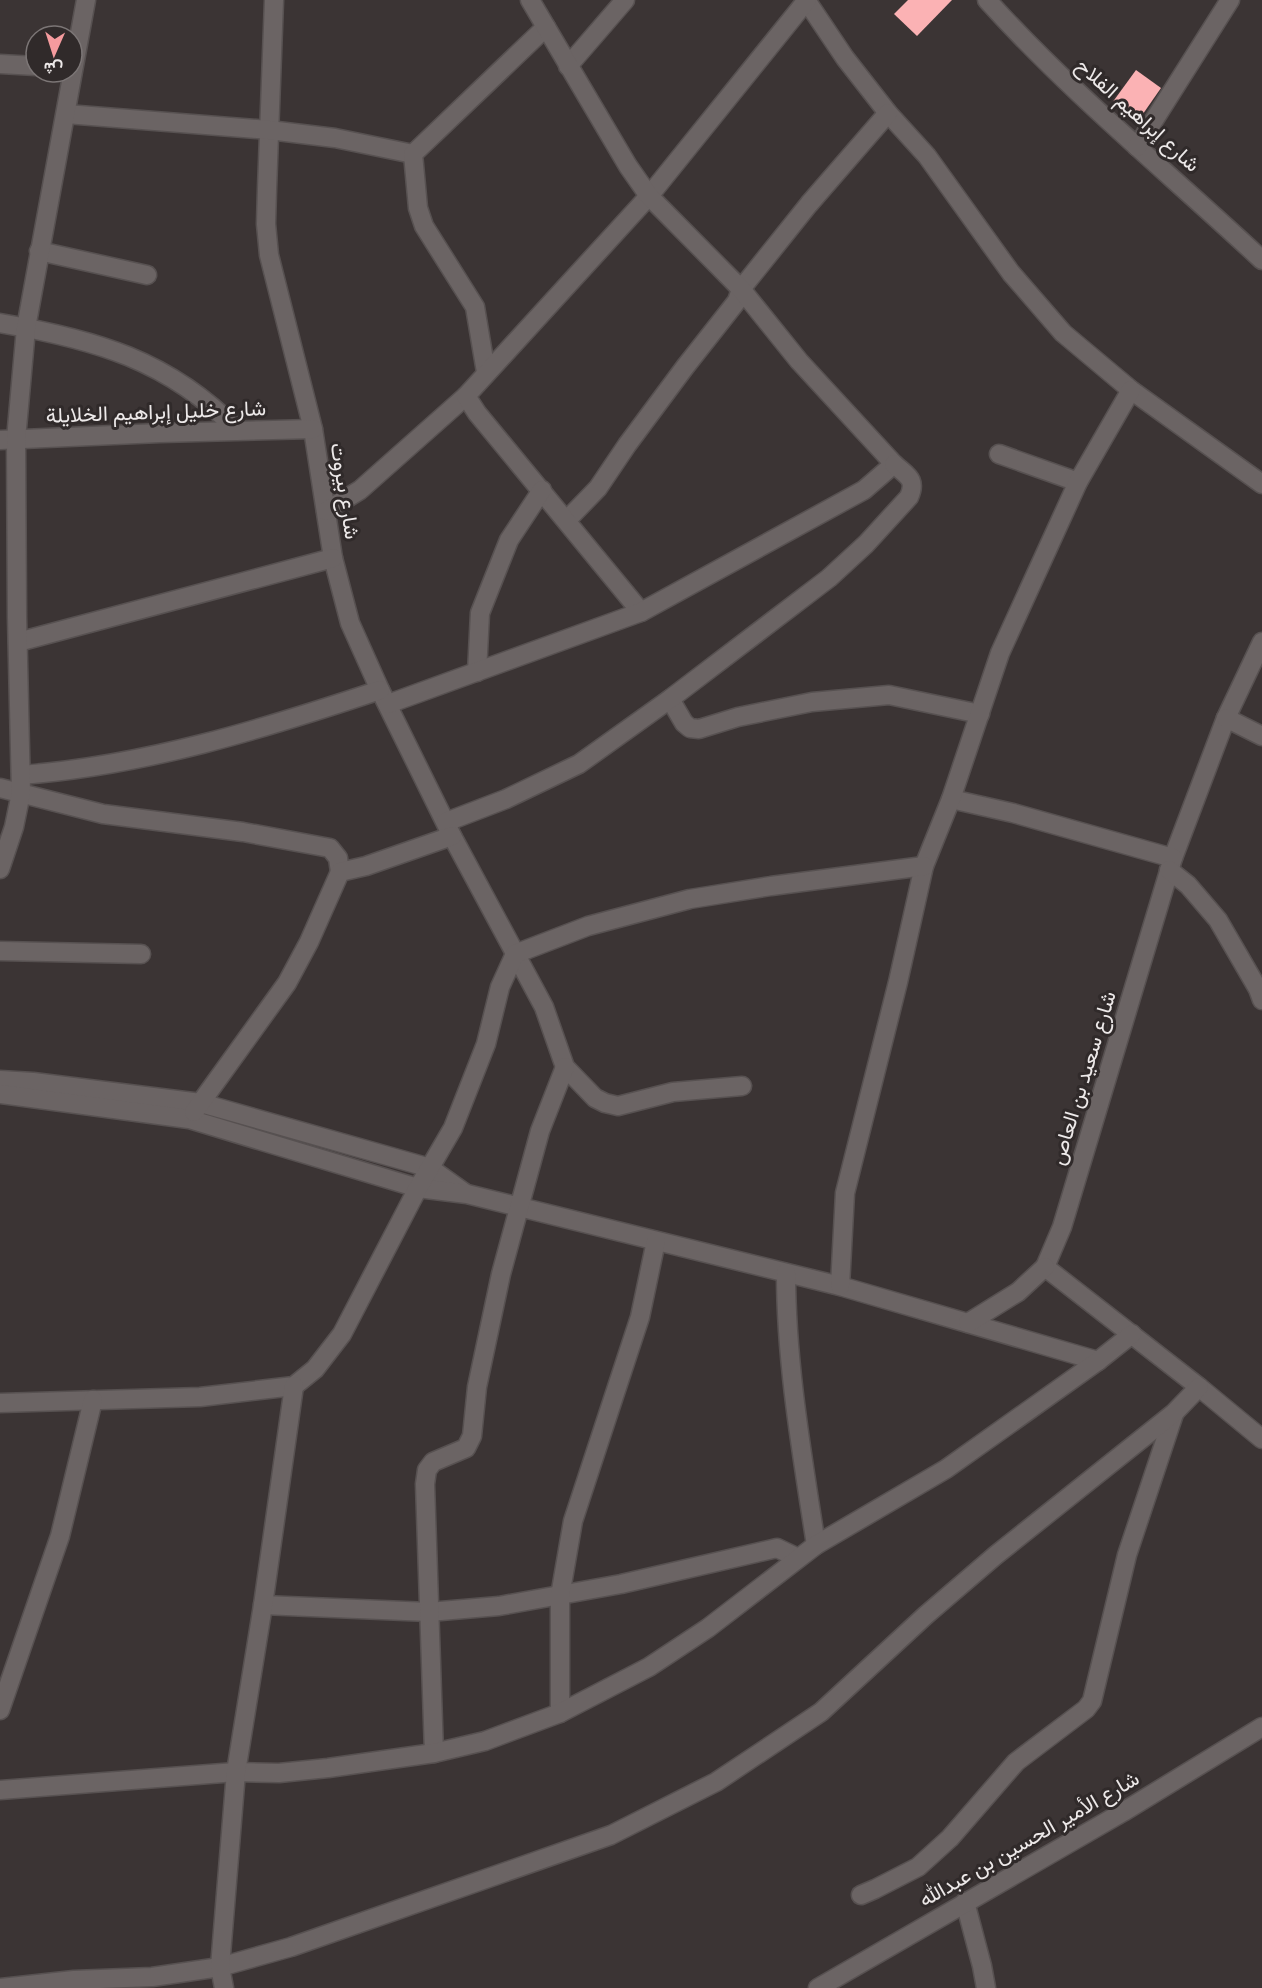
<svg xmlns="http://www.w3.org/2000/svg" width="1262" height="1988" viewBox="0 0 1262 1988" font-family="Karla,Vazirmatn,sans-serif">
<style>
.building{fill:#fbb2b4}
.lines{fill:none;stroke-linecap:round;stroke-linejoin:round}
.minor-casing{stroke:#575151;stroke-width:21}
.minor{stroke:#6b6464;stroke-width:18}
.labels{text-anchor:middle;stroke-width:6;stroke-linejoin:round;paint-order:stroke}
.street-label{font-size:21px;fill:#ede9e9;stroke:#302a2a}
</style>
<rect width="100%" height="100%" fill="#3b3434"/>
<!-- building -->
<g class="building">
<path d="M908,0H952L917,36L894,14Z"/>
<path d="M1136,70L1161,88L1138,121L1112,103Z"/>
</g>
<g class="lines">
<defs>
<g id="minor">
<path d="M274,0L267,189L266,224L269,255L313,429L333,558L350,623L380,690L452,836L544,1007L565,1067L595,1098L605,1103L618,1106L673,1092L742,1086"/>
<path d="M806,0L845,58L888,113L927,156L1011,273L1063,333L1131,390L1262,484"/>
<path d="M987,0C1072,94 1170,174 1262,260"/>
<path d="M0,64L36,66"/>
<path d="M568,66L625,0"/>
<path d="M66,114L269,130L335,138L413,154"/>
<path d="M1137,147L1230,0"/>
<path d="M39,251L147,275"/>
<path d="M0,323C94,339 169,360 237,430"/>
<path d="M486,372L475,307L424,226L418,208L413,154L546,27"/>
<path d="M0,440L160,433L313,429"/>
<path d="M999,454L1078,482"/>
<path d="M326,511L360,490L466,396"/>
<path d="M567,520L598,488L627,445L685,367L737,301L741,289L809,204L888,113"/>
<path d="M641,612L477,413L466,396L649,196L807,0"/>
<path d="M18,642L333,558"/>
<path d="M1262,642L1226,718L1173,858L1062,1227L1045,1267L1199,1387L1262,1439"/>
<path d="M477,672L480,613L509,540L542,490"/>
<path d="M670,699L684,723L690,728L699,729L738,717L812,702L889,695L980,714"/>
<path d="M388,704L641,612L864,490L894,464L799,361L741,289L649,196L628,166L530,0"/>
<path d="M1226,718L1262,736"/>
<path d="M21,775C144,766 263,729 380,690"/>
<path d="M0,788L103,814L243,832L330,848L338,858L340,872"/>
<path d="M951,799L1013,813L1173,858"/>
<path d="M446,822L506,799L579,764L670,699L829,578L866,544L909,497C917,479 907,476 894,464"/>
<path d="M0,869L14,827L21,793L17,617L16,439L26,328L86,0"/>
<path d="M1169,870L1188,885L1218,920L1258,989L1262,1000"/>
<path d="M0,951L141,954"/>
<path d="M0,1080L33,1082L201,1103L430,1168L465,1193"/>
<path d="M0,1094L189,1119L418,1188L467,1194L840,1286L1098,1361"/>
<path d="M194,1112L287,983L309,942L340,872L366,866L452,836"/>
<path d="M786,1273C786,1364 802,1454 816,1545"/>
<path d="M840,1286L845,1193L898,982L924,866L951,799L1000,653L1078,482L1131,390"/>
<path d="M968,1323L1018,1292L1045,1267"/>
<path d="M0,1403L200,1397L294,1386L315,1369L342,1334L418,1188L453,1128L486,1044L500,987L515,954L588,926L690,899L771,886L924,866"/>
<path d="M263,1605L429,1612L499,1606L621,1584L777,1548L798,1558"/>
<path d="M0,1710L60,1536L93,1400"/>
<path d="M560,1713V1596L573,1521L640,1317L656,1241"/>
<path d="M434,1753L425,1484L427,1470L433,1462L466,1448L472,1436L477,1387L501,1274L540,1131L565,1067"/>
<path d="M0,1790L236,1772L279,1773L328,1768L434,1753L485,1741L560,1713L649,1667L708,1628L816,1545L946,1469L1098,1361L1132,1334"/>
<path d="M861,1895L875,1889L918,1867L950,1838L1016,1762L1086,1709L1092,1701L1127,1555L1174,1414"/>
<path d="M965,1902L982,1966L986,1988"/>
<path d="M0,1988L74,1980L152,1977L220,1967L291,1947L611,1835L716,1782L821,1712L926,1615L996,1555L1174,1413L1199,1387"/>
<path d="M224,1988L220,1967L236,1772L263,1605L294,1386"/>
<path d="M818,1988L1123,1812L1262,1727"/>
</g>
</defs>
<!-- minor casing -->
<use href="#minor" class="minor-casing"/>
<!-- minor -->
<use href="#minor" class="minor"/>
</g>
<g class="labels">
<!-- street labels -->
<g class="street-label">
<text transform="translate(1138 115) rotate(42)" y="7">شارع إبراهيم الفلاح</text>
<text transform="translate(156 412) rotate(-2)" y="7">شارع خليل إبراهيم الخلايلة</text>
<text transform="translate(345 491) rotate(81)" y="7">شارع بيروت</text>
<text transform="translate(1083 1078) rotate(-73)" y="7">شارع سعيد بن العاص</text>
<text transform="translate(1029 1839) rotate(-30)" y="7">شارع الأمير الحسين بن عبدالله</text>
</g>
</g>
<!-- north arrow -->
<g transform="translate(54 54) rotate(183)"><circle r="28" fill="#302a2a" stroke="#7c7676" stroke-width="1.5"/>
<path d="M0-4.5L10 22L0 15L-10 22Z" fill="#f59b9e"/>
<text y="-9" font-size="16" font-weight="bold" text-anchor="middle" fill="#ede9e9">ش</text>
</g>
</svg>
